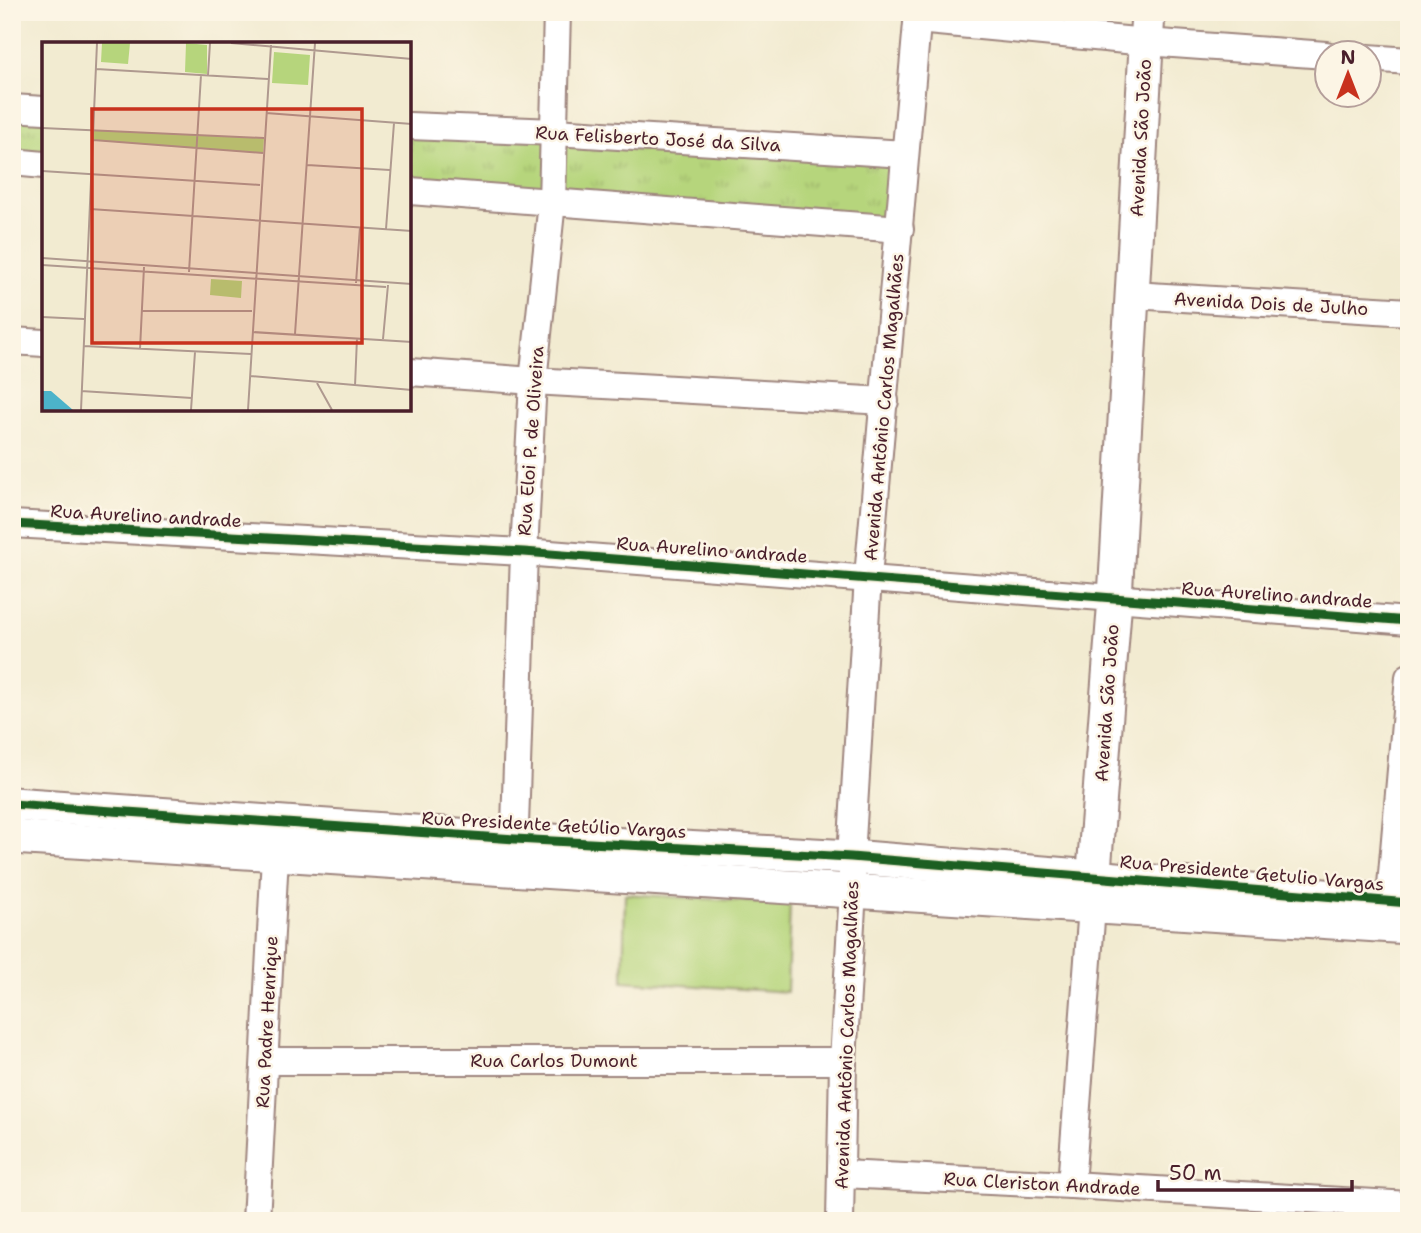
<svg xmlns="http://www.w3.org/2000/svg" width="1421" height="1233" viewBox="0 0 1421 1233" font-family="'Shantell Sans',sans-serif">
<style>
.grass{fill:url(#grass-tufts);stroke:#807a54;stroke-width:2}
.garden{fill:#b6d57c;stroke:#807a54;stroke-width:2}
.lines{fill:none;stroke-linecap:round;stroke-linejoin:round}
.minor-casing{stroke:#9e857e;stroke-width:30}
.tertiary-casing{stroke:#9e857e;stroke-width:37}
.minor{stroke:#fff;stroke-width:26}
.tertiary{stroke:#fff;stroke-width:33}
.cycleway-casing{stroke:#fcf5e5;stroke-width:13}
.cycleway{stroke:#1b5e20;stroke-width:9}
.labels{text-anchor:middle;stroke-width:5;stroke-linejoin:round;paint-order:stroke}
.street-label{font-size:18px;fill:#4a1f2b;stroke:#fcf5e5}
.inset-road{fill:none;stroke:#af998f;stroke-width:2}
.view{fill:#c8321e;fill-opacity:0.15;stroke:#c8321e;stroke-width:3.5}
.inset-edge{fill:none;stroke:#4a1f2b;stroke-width:3.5}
</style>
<defs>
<pattern id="grass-tufts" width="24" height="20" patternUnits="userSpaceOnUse" patternTransform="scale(1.75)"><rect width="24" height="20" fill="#b6d57c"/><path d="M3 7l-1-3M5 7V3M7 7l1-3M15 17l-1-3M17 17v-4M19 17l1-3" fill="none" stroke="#9eb66b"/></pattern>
</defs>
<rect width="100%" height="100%" fill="#fcf5e5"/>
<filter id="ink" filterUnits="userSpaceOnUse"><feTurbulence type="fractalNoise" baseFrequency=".0143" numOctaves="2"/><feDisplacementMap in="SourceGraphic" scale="14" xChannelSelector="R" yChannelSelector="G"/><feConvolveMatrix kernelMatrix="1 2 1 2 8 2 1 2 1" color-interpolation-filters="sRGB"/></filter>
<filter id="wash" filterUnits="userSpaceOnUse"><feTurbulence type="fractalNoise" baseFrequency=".00686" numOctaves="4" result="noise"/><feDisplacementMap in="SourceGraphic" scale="28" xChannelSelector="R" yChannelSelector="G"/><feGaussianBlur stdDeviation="1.57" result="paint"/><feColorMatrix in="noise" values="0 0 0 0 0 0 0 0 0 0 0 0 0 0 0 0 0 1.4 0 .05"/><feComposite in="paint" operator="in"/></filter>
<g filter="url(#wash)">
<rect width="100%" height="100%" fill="#f2ebd1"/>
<!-- grass -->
<g class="grass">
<path d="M12,108L44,110V165L12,162Z"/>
<path d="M410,126L905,154L900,229L410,191Z"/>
</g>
<!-- garden -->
<path class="garden" d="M625,894L790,904L787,992L623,981Z"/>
</g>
<g filter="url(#ink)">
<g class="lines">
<defs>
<g id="minor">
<path d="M917,20L1146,42L1326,55"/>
<path d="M1368,58L1409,61"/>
<path d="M12,108L44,110"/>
<path d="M410,126L555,132L905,154"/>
<path d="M12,162L44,165"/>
<path d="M410,191L900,229"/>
<path d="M1133,295L1409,312"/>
<path d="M12,341L44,343"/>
<path d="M410,372L533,381L885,401"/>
<path d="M12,524L524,552L1409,621"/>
<path d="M514,856L524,552L533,381L552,202L557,12"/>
<path d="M1388,920L1409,677"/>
<path d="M265,1061H843"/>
<path d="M842,1174L1071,1185L1409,1205"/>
<path d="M1071,1185L1092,907"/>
<path d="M256,1221L276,836"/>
<path d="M840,1221L843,1061L853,890L851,857L868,577L918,12"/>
</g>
<g id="tertiary">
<path d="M12,804L515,839L851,857L1409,903"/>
<path d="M12,837L1409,927"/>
<path d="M1092,897L1115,598L1148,12"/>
</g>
</defs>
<!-- minor casing -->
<use href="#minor" class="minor-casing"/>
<!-- tertiary casing -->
<use href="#tertiary" class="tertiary-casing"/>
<!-- minor -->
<use href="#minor" class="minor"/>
<!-- tertiary -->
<use href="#tertiary" class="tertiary"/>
<defs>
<g id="cycleway">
<path d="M12,524L524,552L1409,621"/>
<path d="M12,804L515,839L851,857L1409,903"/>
</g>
</defs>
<!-- cycleway casing -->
<use href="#cycleway" class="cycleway-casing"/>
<!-- cycleway -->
<use href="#cycleway" class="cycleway"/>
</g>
</g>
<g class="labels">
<!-- street labels -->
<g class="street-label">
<text transform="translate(1141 138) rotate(-87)" y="6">Avenida São João</text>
<text transform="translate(658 139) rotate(3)" y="6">Rua Felisberto José da Silva</text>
<text transform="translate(1271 304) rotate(3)" y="6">Avenida Dois de Julho</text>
<text transform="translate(884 407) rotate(-85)" y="6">Avenida Antônio Carlos Magalhães</text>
<text transform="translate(531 441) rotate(-86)" y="6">Rua Eloi P. de Oliveira</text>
<text transform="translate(146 516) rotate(3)" y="6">Rua Aurelino andrade</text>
<text transform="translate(712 550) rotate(4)" y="6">Rua Aurelino andrade</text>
<text transform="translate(1277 595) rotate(4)" y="6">Rua Aurelino andrade</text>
<text transform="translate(1107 703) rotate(-86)" y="6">Avenida São João</text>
<text transform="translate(554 825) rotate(3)" y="6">Rua Presidente Getúlio Vargas</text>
<text transform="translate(1252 873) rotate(5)" y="6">Rua Presidente Getulio Vargas</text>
<text transform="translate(267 1022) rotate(-87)" y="6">Rua Padre Henrique</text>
<text transform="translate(847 1035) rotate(-88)" y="6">Avenida Antônio Carlos Magalhães</text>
<text x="554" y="1067">Rua Carlos Dumont</text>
<text transform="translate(1042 1184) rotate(3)" y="6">Rua Cleriston Andrade</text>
</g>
</g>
<!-- overview -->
<g transform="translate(42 42)">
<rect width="369" height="369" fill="#f2ebd1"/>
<path d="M144,1L165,3V32L143,30ZM232,10L268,13L266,43L230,41ZM51,88L222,96L221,111L51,98Z" fill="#b6d57c"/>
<path d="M60,1H88L86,22L59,20ZM169,237L200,239L199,256L168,253Z" fill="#b6d57c"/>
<path d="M0,349H9L31,368H0Z" fill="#4cb3ca"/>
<path class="inset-road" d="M189,1L370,17M54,27L226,37M166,33L168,1M224,71L370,82M0,86L222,96M51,98L221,111M265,123L348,128M0,129L218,143M48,167L370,189M344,187L352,81M0,216L370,242M0,223L344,245M147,230L159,33M314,241L318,185M100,269H210M0,275L42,277M210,290L370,300M253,292L273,1M341,297L346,243M41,304L209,312M98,307L102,225M208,334L370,348M275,341L290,368M313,344L315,296M39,349L150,356M39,368L55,1M149,368L153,310M206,368L229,3"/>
<path class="view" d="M50,67H320V301H50Z"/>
<rect width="369" height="369" class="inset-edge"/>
</g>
<!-- margin -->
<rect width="1421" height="1233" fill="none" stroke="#fcf5e5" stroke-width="42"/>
<!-- north arrow -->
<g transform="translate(1348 74)"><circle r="33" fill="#fcf5e5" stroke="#b59f9b" stroke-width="2"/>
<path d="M0-5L12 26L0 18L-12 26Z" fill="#c8321e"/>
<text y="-10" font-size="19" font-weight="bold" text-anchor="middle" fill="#4a1f2b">N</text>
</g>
<!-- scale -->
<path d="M1158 1180v10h194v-10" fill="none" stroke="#4a1f2b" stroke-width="3.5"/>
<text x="1169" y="1180" font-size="21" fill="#4a1f2b" stroke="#fcf5e5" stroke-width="5" paint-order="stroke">50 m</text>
</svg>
